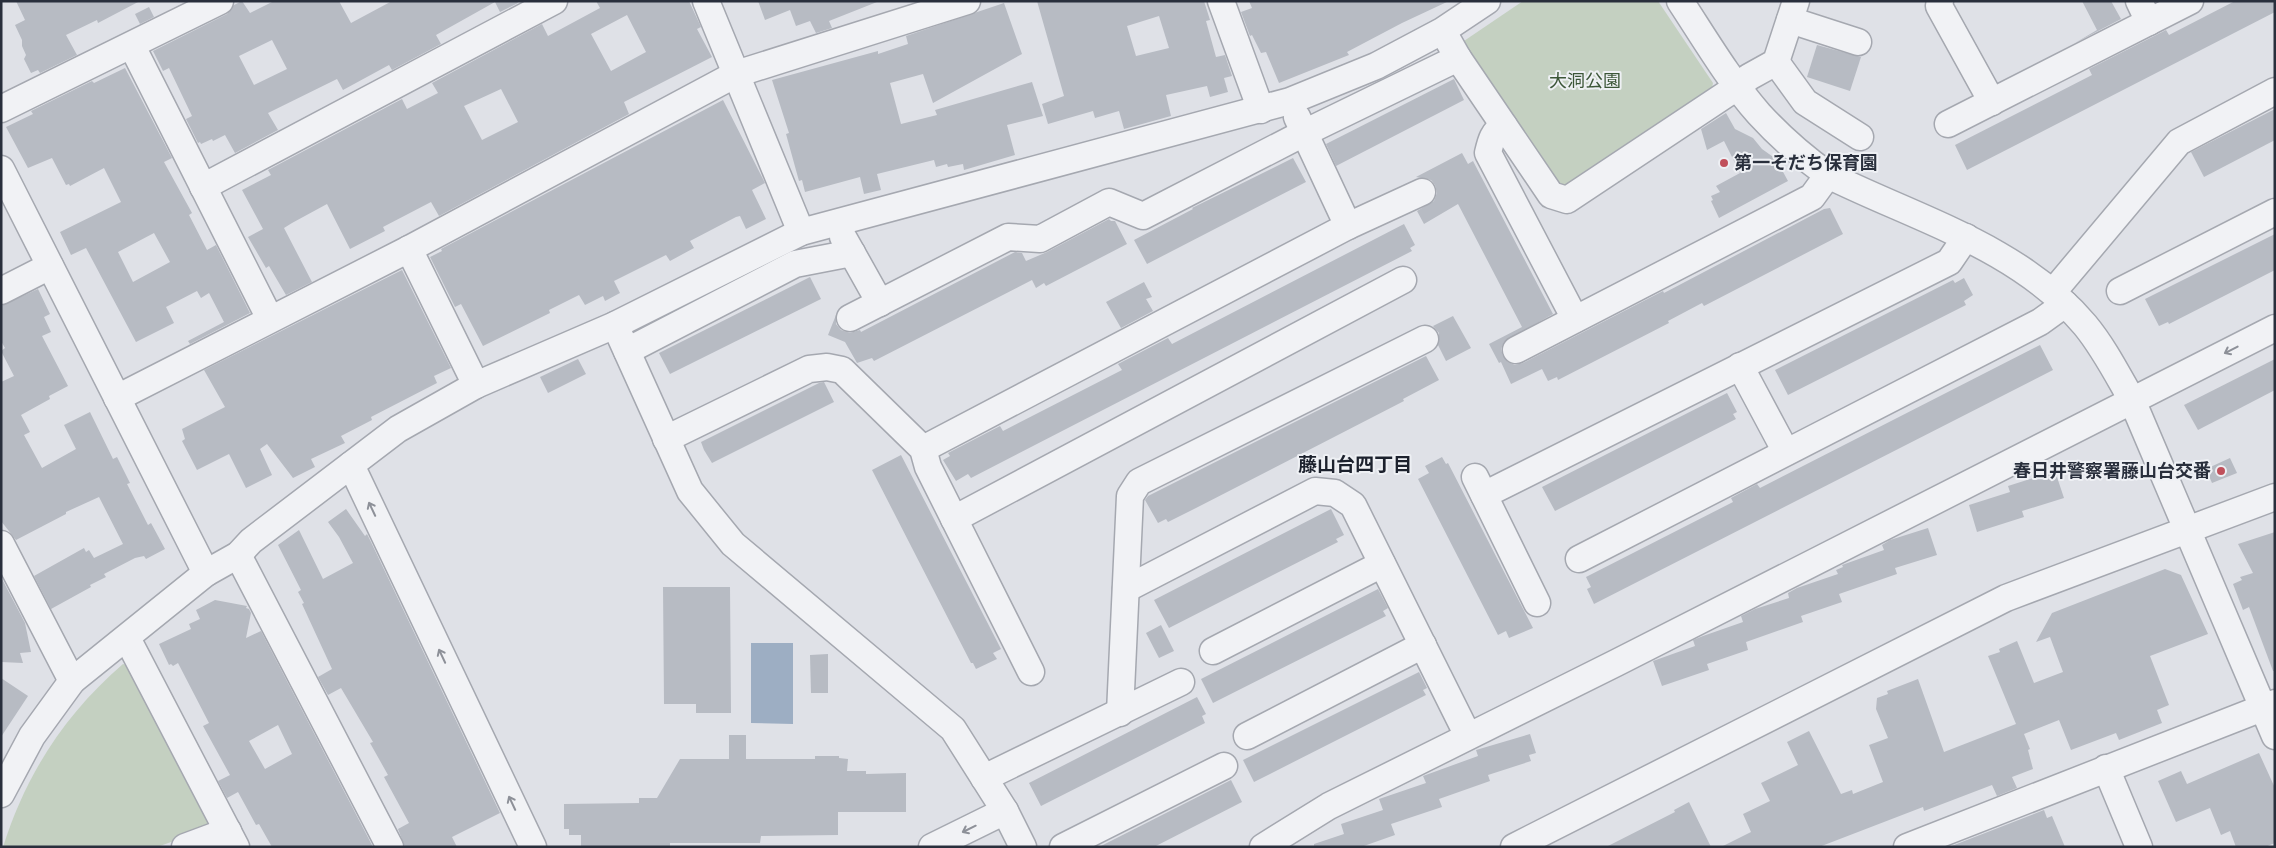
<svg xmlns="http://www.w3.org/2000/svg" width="2276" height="848" viewBox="0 0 2276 848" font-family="Overpass,'Noto Sans JP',sans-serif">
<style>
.green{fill:#c4d0c1}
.water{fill:#9daec3}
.building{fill:#b7bbc3;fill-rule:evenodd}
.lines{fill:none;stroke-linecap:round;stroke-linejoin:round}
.minor-casing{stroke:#a5a8b0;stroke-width:29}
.minor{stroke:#f1f2f5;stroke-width:26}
.oneway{stroke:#8d9098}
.poi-dot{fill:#c0505b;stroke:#eef0f4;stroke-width:2}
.labels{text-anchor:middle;stroke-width:4;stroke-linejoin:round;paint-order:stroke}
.park-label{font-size:18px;fill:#3c5638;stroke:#eef0f4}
.poi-label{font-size:18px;font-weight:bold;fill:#292f3c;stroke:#eef0f4;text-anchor:start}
.neighbourhood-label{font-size:19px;font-weight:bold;fill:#1c212d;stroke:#eef0f4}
</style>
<rect width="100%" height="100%" fill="#dfe1e7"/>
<!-- green -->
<g class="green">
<path d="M1523,1H1658L1713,83L1711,93L1567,189L1557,187L1461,43Z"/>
<path d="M123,664L133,667L211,820L208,829L157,847H3C26,774 65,714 123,664Z"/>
</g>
<!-- water -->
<path class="water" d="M751,643H793V724L751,723Z"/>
<!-- building -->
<g class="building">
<path d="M16,1H140L98,23L97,20L66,35L77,55L40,73L38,70L31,73L24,59L26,55L22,46V40L15,25L25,20Z"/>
<path d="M242,1L250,13L274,1H339L351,23L392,1H517L518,3L500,12L495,2L436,35L441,44L392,70L389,65L343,90L337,79L268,113L278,130L235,153L225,135L213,141L212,139L201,144L200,142L198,143L186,119L192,116L169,68L163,71L153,51L227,14L234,5ZM272,40L287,69L254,85L239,56Z"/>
<path d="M596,1H689L701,27L697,29L712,57L624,102L629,114L439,216L431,202L383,227L385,231L350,249L327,204L292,223L284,228L312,282L286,295L269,266L266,268L248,237L263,229L242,190L271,175L268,170L402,99L407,109L438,93L432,83L542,24L548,36L600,8ZM627,15L646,52L611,71L591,34ZM501,89L518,122L482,140L464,106Z"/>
<path d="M758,1H877V2L829,21L832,28L816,33L810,21L796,26L790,10L765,20Z"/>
<path d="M1037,1H1204L1210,20L1206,21L1216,57L1225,55L1232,76L1224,78L1228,92L1210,97L1207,86L1166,95L1171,116L1124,129L1119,111L1095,118L1093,111L1048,124L1042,104L1064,96ZM1159,16L1169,48L1136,56L1127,26Z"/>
<path d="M1249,1H1449L1402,23L1347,52L1349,55L1279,83L1266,52L1261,53L1252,35L1250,36L1241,12L1252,8Z"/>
<path d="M2082,1H2111L2121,19L2075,43L2097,30Z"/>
<path d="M2235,1H2275V12L1967,170L1955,145L2092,75L2089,69L2166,30L2169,35Z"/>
<path d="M1004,3L1022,54L933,103L923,74L890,83L901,124L937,115L935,110L1032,82L1043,116L1007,125L1015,155L964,170L963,164L948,167L947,164L936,167L934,160L877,174L881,190L864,194L860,177L805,192L802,180L799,181L786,134L789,133L772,80L878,51V54L908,44L906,36Z"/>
<path d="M149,7L154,17L140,24L135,14Z"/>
<path d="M1817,45L1861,57L1850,91L1807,77Z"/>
<path d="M125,68L172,158L164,162L192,213L189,215L207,250L216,245L250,313L190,344L188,341L224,322L209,293L201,298L197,291L166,307L174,323L136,342L86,248L71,255L60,232L121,202L104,168L70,186L69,184L66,185L52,158L28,168L6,127L33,114L31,111L92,81L94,83ZM154,233L170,262L133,282L118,252Z"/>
<path d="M1454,79L1464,100L1336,166L1326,144Z"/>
<path d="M723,100L765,183L752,190L766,219L746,229L740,216L736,217L690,241L694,248L670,261L666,255L614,281L620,293L605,301L603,296L585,305L579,295L549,310L550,313L483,346L461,304L455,307L430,257L442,251L441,249Z"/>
<path d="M2275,109V140L2204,177L2191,152Z"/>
<path d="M1726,113L1735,129L1753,138L1762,149L1776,159L1788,181L1719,218L1711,201L1713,200L1711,196L1720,192L1716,186L1740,173L1724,141L1707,150L1701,129Z"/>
<path d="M1462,153L1468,164L1473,161L1553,314L1504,342L1501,349L1503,356L1508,362L1515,365L1523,363L1663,291L1664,293L1824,209L1830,208L1843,234L1704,306L1702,303L1668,321L1669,323L1558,380L1557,377L1548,381L1542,369L1511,384L1501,362L1499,363L1489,344L1522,327L1458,204L1424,224L1417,211L1434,201L1437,193L1435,185L1431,180L1416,177Z"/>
<path d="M1293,158L1306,182L1147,264L1134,240L1193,209L1192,208Z"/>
<path d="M1109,219L1111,221H1115L1127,244L1046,286L1044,283L1036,288L1032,280L874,361L872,358L857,363L845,342L828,335L836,315V324L841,330L850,333L860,330L861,332L1015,252L1022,253L1026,261L1047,252Z"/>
<path d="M1404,224L1415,245L1410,248L1412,251L971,478L968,474L956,481L943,460L950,456L948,453L1000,426L1003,431L1122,370L1118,364L1168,338L1172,344Z"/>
<path d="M2275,234V270L2169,324L2168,322L2159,326L2145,299Z"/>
<path d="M402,270L451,368L434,376L437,383L371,417L372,420L341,436L345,443L311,459L315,467L293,478L267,444L260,449L272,475L246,488L229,454L197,470L182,441L185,439L182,429L225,407L204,370Z"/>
<path d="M810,277L821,299L670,374L659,353Z"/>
<path d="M1964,278L1973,295L1964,301L1966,305L1788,395L1775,370L1953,280L1955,283Z"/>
<path d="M1144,282L1152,297L1146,299L1153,311L1121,328L1106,302Z"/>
<path d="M38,289L50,314L44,317L51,332L42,336L68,386L49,396L50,399L21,415L30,432L24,435L42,468L76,449L64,425L90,412L113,459L117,457L130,483L127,484L148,525L151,523L165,549L146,559L144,556L135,558L104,574L106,577L90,585L91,587L51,609L34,576L84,548L86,552L89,550L94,558L123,544L99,497L66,512V514L16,540L1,521V382L14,376L1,351L5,348L1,341V306Z"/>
<path d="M1453,316L1471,348L1446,361L1438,345L1439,333L1433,326Z"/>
<path d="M2040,345L2053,370L1594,604L1587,589L1591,587L1586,577L1733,502L1731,498L1757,484L1760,488Z"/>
<path d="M1426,356L1439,380L1403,399L1404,401L1196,508L1168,522L1166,519L1158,523L1145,500L1148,496Z"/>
<path d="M578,359L586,374L548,393L540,377Z"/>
<path d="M2275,359V390L2198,430L2184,405Z"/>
<path d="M824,382L834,402L712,463L704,450L701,442L819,383Z"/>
<path d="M1727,393L1737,412L1733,414L1736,419L1555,511L1542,487Z"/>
<path d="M901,455L1001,649L993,653L997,659L976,669L973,663H971L872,470Z"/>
<path d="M1442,457L1446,464L1448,463L1533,628L1509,638L1506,631L1498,635L1418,479L1429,473L1425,466Z"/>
<path d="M2230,458L2237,473L2212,483L2206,469Z"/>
<path d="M2055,471L2064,498L2022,511L2024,517L1977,532L1969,505L2010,492L2008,486Z"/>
<path d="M346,509L365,536L367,534L371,542L500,813L452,837L457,847H405L398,829L409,823L384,777L388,775L370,743L373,742L341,688L328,695L318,677L332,669L302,604L304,603L298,592L301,590L278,545L299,530L323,579L353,563L339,537L328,522Z"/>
<path d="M1331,509L1344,535L1336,539L1338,542L1169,628L1154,600Z"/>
<path d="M1928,528L1937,555L1895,568L1897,574L1839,594L1842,602L1801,616L1803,622L1746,642L1748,650L1707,664L1709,670L1662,686L1653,661L1695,646L1693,640L1703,636L1743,622L1741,616L1755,609L1789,598L1788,593L1797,588L1838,574L1836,570L1843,567L1842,565L1884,550L1882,545L1890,540Z"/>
<path d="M2275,532V671H2273L2249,607L2243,610L2233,584L2242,580L2240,577L2253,573L2238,544Z"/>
<path d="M2165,569L2181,575L2208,634L2150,656L2169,705L2157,710L2162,723L2119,740L2116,733L2071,750L2059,720L2024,734L2030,749L2028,750L2033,769L2012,777L2017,788L1997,796L1992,785L1924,811L1923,807L1819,847H1721L1751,832L1743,814L1770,801L1761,783L1798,765L1787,742L1809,731L1841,794L1852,790L1853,794L1883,782L1869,745L1888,738L1876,709L1877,698L1888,694L1887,691L1918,679L1944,752L2016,724L1988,656L2000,652L1999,649L2017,641L2034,683L2063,672L2050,637L2036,642L2052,613Z"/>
<path d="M1,577L25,623L31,652L20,653L23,663L1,662Z"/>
<path d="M663,587H730L731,713H696V704H664Z"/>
<path d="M1378,589L1388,608L1383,611L1386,616L1213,703L1201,679Z"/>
<path d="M215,600L247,606L246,608L249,609L251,613L246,638L261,631L373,847H272L259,824L256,825L238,792L227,798L218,781L230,775L203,726L209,723L178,663L173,666L171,664L169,665L159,644L191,629L189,624L200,619L196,610ZM278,725L292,754L265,769L249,741Z"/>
<path d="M1161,625L1174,651L1159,658L1146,633Z"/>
<path d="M828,654V693H811L810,655Z"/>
<path d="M1419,672L1427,688L1423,690L1426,695L1254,782L1243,760Z"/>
<path d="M1,678L28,696L1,737Z"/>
<path d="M1197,697L1206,714L1202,716L1205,723L1041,806L1029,783Z"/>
<path d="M1530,734L1536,753L1529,755L1531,761L1488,775L1490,781L1439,799L1442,807L1391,824L1395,835L1361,847H1314V844L1344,834L1341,824L1383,810L1379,799L1426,783L1423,776L1478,756L1476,750Z"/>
<path d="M729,735H746V759H815V756H839V758L848,759L847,771H866V774L906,773V812H838V835L761,836L760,843H670V847H581V835H569V829H564V804L639,803V798H657L680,759H729Z"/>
<path d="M2259,753L2275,788V843L2265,847H2236L2230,831L2221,835L2210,808L2176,822L2158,781L2181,771L2187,784Z"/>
<path d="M1231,780L1242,802L1154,847H1099Z"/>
<path d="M1689,802L1711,847H1606L1675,812L1674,810Z"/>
<path d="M2044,810L2047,818L2052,816L2065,847H1949Z"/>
</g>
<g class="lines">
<defs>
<g id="minor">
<path d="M706,1L801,232"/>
<path d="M1221,1L1261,110"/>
<path d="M1680,1C1705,39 1729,80 1759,114C1780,137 1803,157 1828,175C1917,219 2019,247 2085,325C2104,348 2117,374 2132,400L2275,736"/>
<path d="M1940,1L1939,6L1992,102"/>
<path d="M2139,1L2149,22"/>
<path d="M1790,20L1858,42"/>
<path d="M1449,42L1458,58L1551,195L1567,200L1737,87L1749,77L1776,62L1796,1"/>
<path d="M132,46L270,319"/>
<path d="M1776,62L1805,102L1860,137"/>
<path d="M1,109L220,1"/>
<path d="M1297,117L1348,226"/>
<path d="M1948,124L2190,1"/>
<path d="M1504,126C1493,132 1491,140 1488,153L1575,319"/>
<path d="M1,169L206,573"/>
<path d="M203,187L554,1"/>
<path d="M843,237L880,303"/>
<path d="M409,249L476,385"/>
<path d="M1,291L50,266"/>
<path d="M2120,291L2275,212"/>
<path d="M2053,292L2179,142L2275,91"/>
<path d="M850,318L1008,237L1040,239L1109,202L1143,216L1304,133L1458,58"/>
<path d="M615,325L690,491L733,544L953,729L1005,811L1023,847"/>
<path d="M1516,350L1812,197L1828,175"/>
<path d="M627,351L795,264L852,253"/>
<path d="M1740,366L1786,452"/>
<path d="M117,398L409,249L736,74L967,1"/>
<path d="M666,439L809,369L827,367L842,370L923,449L928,467L1031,672"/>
<path d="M923,449L1348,226L1422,192"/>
<path d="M351,465L533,847"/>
<path d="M1475,477L1537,603"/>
<path d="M1484,495L1949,262L1966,237"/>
<path d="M954,519L1403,280"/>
<path d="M1,544L72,681"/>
<path d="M238,555L390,847"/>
<path d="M1579,559L2040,322L2065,304"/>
<path d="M1126,589L1315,491L1335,493L1353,505L1468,736"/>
<path d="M127,638L236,847"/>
<path d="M1213,651L1382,564"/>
<path d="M1120,713L1130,496L1139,482L1425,339"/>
<path d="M1247,736L1423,645"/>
<path d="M2106,768L2139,847"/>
<path d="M984,778L1181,682"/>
<path d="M1,794L32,736L72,681L206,573L238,555L251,541L398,429L476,385L615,325L801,232L1290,101L1376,66L1442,31L1487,1"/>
<path d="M185,847L228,831"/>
<path d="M932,847L1005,811"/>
<path d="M1063,847L1224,766"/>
<path d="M1263,847L1329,806L1616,663L2275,328"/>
<path d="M1514,847L2006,598L2275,497"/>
<path d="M1907,847L2275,703"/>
</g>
</defs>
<!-- minor casing -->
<use href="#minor" class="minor-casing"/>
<!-- minor -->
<use href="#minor" class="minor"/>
</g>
<!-- one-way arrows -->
<defs><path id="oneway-shaft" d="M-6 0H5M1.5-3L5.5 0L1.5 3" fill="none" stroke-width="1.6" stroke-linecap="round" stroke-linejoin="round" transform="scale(1.25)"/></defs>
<g class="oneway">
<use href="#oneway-shaft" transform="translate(2231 350) rotate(153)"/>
<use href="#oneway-shaft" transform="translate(372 509) rotate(-115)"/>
<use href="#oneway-shaft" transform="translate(442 656) rotate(-115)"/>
<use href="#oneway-shaft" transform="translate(512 803) rotate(-115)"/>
<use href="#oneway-shaft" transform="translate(969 829) rotate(154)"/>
</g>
<!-- markers -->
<g class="poi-dot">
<circle cx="1724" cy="163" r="5"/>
<circle cx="2221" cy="471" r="5"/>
</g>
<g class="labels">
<!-- park labels -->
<g class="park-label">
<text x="1585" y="87">大洞公園</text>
</g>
<!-- poi labels -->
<g class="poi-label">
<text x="1734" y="169">第一そだち保育園</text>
<text x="2211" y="477" text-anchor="end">春日井警察署藤山台交番</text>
</g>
<!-- neighbourhood labels -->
<g class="neighbourhood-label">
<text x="1355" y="471">藤山台四丁目</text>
</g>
</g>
<!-- border -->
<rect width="2276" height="848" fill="none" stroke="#292f3c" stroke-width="5"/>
</svg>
